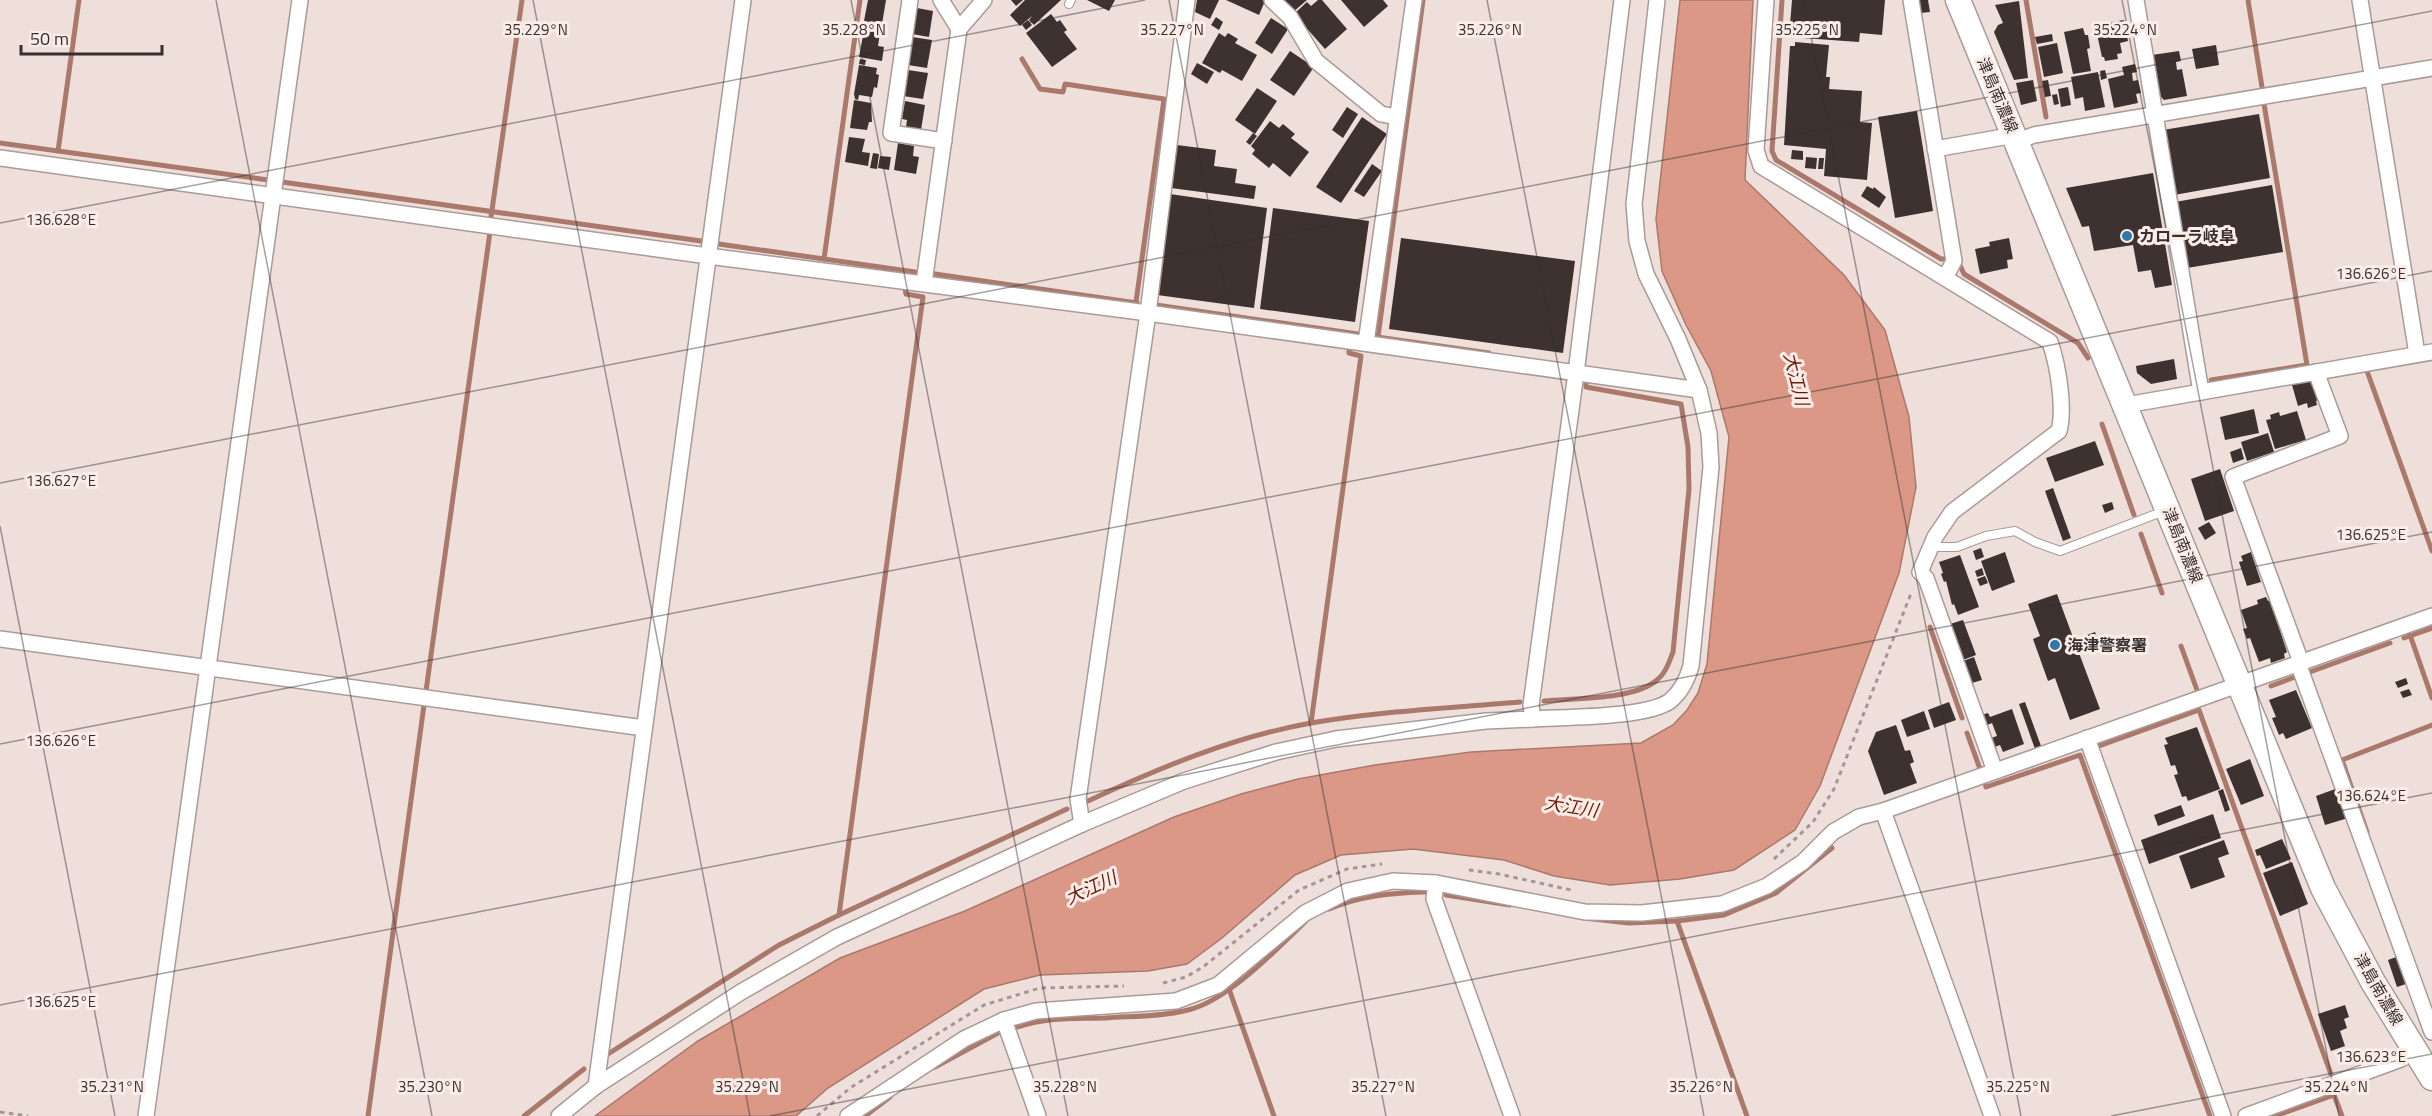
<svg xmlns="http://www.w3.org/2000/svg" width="2432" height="1116" viewBox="0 0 2432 1116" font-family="'Titillium Web','Noto Sans JP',sans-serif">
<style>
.water{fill:#db9887;stroke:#aa796c;stroke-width:1.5}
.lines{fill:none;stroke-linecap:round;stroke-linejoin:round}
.stream{stroke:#aa796c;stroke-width:5}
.building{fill:#3d322f}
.lane-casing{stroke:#a99b97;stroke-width:10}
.street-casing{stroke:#a99b97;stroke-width:18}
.primary-casing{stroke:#a99b97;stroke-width:27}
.path{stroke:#a29794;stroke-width:3;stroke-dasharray:4.5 4.5;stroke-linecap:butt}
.lane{stroke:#fff;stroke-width:8}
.street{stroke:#fff;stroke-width:15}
.primary{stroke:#fff;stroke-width:24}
.ticks{fill:none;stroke:#36302e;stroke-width:1.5;stroke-opacity:0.45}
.poi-dot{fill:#3177ac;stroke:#fcece8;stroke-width:2}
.labels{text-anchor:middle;stroke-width:6;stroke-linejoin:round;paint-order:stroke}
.street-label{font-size:16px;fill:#36302e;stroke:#fcece8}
.poi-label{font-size:16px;font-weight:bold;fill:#36302e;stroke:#fcece8;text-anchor:start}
.water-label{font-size:18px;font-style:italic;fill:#6a1b08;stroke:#fcece8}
.ticks-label{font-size:15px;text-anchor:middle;fill:#36302e;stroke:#fcece8;stroke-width:6;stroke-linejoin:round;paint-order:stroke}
</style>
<rect width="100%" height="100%" fill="#eedfdb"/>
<!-- water -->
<path class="water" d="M1680,0H1753L1745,180L1844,275L1885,330L1909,417L1916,487L1899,573L1820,786L1795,830L1734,870L1680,879L1610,885L1554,876L1504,860L1413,849L1341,855L1295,875L1222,938L1187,964L1148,971L1040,975L984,989L828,1088L796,1116H595L698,1041L840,958L965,911L1174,817L1241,794L1298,779L1375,765L1471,752L1641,743L1673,725L1687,710L1698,693L1707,664L1729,437L1711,371L1686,325L1662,271L1656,219Z"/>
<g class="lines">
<!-- stream -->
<g class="stream">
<path d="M1782,0L1772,151L1776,160L1941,259H1947"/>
<path d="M2026,0L2046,117"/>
<path d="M2248,0L2262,87"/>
<path d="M1022,59L1040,89L1063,92L1065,84L1164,99L1136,302"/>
<path d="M0,143L268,180"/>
<path d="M58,151L79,0"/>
<path d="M282,182L701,241"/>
<path d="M491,217L522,0"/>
<path d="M719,244L915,272"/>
<path d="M824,259L860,0"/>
<path d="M1959,263L1964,274L2078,343L2088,358"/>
<path d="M935,274L1137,303"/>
<path d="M1156,305L1358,334"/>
<path d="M1377,337L1489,353"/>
<path d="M1378,337L1423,0"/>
<path d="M2367,371L2432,551"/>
<path d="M2211,380L2307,365L2264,104"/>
<path d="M2102,424L2134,515"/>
<path d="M2141,534L2162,593"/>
<path d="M1930,627L1962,718"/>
<path d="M2410,635L2432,698"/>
<path d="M2404,638L2432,628"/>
<path d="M2181,646L2197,690"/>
<path d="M2307,673L2390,643"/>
<path d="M2271,686L2295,677"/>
<path d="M426,691L490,232"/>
<path d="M1544,701C1574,698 1634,700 1657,680C1666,673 1669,662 1673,652L1689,489L1688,447L1681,404L1586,387V383"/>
<path d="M1311,723L1361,356L1349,353V350"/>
<path d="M1967,733L1980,769"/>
<path d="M2099,746L2199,710L2332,1077"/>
<path d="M1985,783L1986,787L2080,755L2210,1116"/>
<path d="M1088,801C1159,768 1233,737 1311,723C1380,711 1451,708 1520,702"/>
<path d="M2367,832L2342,760L2432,725"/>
<path d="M1446,895L1510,905"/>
<path d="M1329,909C1360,896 1390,893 1424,892"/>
<path d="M839,915L923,297L906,294L905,288"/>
<path d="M1584,918L1629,923L1677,921"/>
<path d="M1229,989L1274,1116"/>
<path d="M1018,1027C1045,1017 1076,1019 1105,1018C1132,1016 1161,1017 1188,1010C1227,1001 1276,950 1305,922"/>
<path d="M608,1054L779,945L839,915L1067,809"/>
<path d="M935,1067L998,1033"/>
<path d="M368,1116L424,705"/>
<path d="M524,1116L584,1069"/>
<path d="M865,1116L890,1097"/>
<path d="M1747,1116L1677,921L1724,915L1776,893L1832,848"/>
<path d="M2275,1116L2334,1095L2342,1116"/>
</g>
</g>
<!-- building -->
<g class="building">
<path d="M868,0H886L882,24L864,21Z"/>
<path d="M1011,0H1023L1016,6Z"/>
<path d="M1025,0H1061L1034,25L1029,20L1032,16L1020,26L1010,15Z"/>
<path d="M1087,0H1115L1109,11Z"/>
<path d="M1197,0H1219L1210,19L1195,12Z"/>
<path d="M1226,0H1262L1265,1L1259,15Z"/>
<path d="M1282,0H1307L1292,13Z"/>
<path d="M1318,0H1322L1347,29L1325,49L1294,14L1307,2L1311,6Z"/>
<path d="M1341,0H1383L1388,6L1364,27Z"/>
<path d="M1792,0H1885L1882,35L1860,33L1859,42L1789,37Z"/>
<path d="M1917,0H1928L1930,12L1920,13Z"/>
<path d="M2019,1L2028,78L2014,80L1994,32L1998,25L2003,23L1995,5Z"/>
<path d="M917,8L933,11L929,37L912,34Z"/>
<path d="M1051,14L1057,22L1060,20L1067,30L1064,32L1077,49L1052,67L1026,33Z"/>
<path d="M1216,17L1223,22L1219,30L1211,25Z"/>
<path d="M1271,18L1288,29L1272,54L1255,43Z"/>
<path d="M1028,20L1032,25L1026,30L1022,25Z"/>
<path d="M2124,20L2128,41L2120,43L2122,53L2117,54L2118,59L2105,61L2104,57H2102L2095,25Z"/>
<path d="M865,24H870V30L864,29Z"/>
<path d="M2083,28L2085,35H2088L2090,48L2087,49L2091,71L2073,74L2064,32Z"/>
<path d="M864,30L880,33L878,46L884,47L882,61L859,57Z"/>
<path d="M1219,33L1225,37L1228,33L1238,39L1235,43L1257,55L1242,81L1222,70L1220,73L1202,63Z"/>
<path d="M2052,34L2053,41L2037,44L2035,37Z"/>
<path d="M912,37L932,40L927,68L908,65Z"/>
<path d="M1795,42L1829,45L1826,77H1830L1829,89L1862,91L1860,122L1872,123L1867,180L1824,176L1826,149L1784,145L1790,46H1795Z"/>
<path d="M2057,43L2063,73L2044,77L2038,47Z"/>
<path d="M2216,45L2219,65L2196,69L2192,49Z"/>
<path d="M1290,51L1314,67L1294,96L1270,80Z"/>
<path d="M2179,51L2181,61L2176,62L2177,70L2182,69L2187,96L2164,100L2159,95L2152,55Z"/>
<path d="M860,59L866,60L865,65L859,64Z"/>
<path d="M1197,63L1214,72L1207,84L1191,74Z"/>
<path d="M2135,64L2137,72L2132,73L2133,81L2138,80L2141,93L2136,94L2138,103L2114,108L2108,79L2124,75L2122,67Z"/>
<path d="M859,65L877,68L876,74L879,75L877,88L874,87L872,97L859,95L858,100L855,99L854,94Z"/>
<path d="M908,70L928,73L923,99L903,96Z"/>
<path d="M2105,70L2107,78L2101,80L2100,71Z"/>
<path d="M2098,72L2105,107L2085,111L2083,97L2075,99L2071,77Z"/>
<path d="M2033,80L2037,101L2021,105L2016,83Z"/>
<path d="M2048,80L2051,96L2045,97L2042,81Z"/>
<path d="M2068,87L2071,105L2061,107L2058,89Z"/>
<path d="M1257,88L1277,101L1255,134L1235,120Z"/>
<path d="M2057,94L2059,104L2054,105L2052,95Z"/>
<path d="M854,100L871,103L872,122H869L867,130L850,128Z"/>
<path d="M905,101L925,105L921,130L906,127L907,120L902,119Z"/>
<path d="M1347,107L1358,114L1343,138L1332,130Z"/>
<path d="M1917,111L1933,211L1895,218L1878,117Z"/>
<path d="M2259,114L2270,178L2174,195L2163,130Z"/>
<path d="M1362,117L1387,134L1341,203L1316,187Z"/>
<path d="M1270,121L1279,128L1283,124L1295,134L1291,138L1309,152L1290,177L1273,163L1269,168L1252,154L1255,150L1251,146Z"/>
<path d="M1253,133L1257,136L1250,145L1246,142Z"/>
<path d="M849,137L865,139L862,152L870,153L868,166L845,162Z"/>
<path d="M898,143L914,146L913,156L919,157L916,174L894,170Z"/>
<path d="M1177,145L1216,150L1214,166L1237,169L1235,183L1256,186L1254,199L1171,188Z"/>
<path d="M1792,150L1803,151V160L1791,159Z"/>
<path d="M873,153L879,154L877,169L870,168Z"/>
<path d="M880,156L891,157L889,170L878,168Z"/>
<path d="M1806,157L1817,158L1816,169L1805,168Z"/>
<path d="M1819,158H1824L1823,169H1818Z"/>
<path d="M1372,164L1382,171L1364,197L1354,191Z"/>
<path d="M2153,173L2172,285L2155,288L2151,270L2138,272L2133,245L2094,251L2089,226L2082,227L2066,188Z"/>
<path d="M2272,185L2283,252L2187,268L2175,202Z"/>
<path d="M1867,186L1873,189L1874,187L1886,197L1879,208L1861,196Z"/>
<path d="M1170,194L1267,208L1254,308L1157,295Z"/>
<path d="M1273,208L1369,221L1355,322L1260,309Z"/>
<path d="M1401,238L1575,261L1563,353L1389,329Z"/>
<path d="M2009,238L2013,259L2007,260L2008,268L1980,274L1975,249L1990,246L1989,242Z"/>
<path d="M2174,359L2177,379L2151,384L2137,373L2136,366Z"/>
<path d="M2312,379L2318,400L2316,401L2317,405L2308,408L2307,403L2298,406L2292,385Z"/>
<path d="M2254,409L2259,433L2225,440L2220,417Z"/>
<path d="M2297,411L2306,440L2275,449L2266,420L2271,419L2270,415L2279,412L2280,416Z"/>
<path d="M2268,433L2274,452L2247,461L2241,442Z"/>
<path d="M2095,441L2104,465L2055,482L2046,458Z"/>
<path d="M2241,448L2244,459L2233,463L2230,452Z"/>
<path d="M2220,469L2234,511L2205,521L2191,479Z"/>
<path d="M2053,488L2071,538L2063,541L2045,491Z"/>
<path d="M2112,502L2114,509L2105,513L2102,505Z"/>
<path d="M2209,522L2216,533L2205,540L2198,528Z"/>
<path d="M1981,548L1984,557L1976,560L1973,551Z"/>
<path d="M2005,552L2015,582L1992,591L1981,561Z"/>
<path d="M2251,552L2261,582L2247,586L2239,562L2243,561L2241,556Z"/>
<path d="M1960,555L1979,607L1958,615L1954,604L1952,605L1946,581L1944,582L1941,574L1943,573L1939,562Z"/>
<path d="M1982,568L1984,575L1977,577L1975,571Z"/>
<path d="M1985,576L1988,583L1980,586L1977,579Z"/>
<path d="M2057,594L2074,640L2095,632L2100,645L2079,653L2100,709L2070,720L2055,678L2048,681L2033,639L2040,636L2028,604Z"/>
<path d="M2266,597L2268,601L2270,600L2287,652L2284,654L2285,658L2271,663L2270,658L2259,662L2250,638L2247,639L2243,629L2247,628L2241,610L2258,604L2257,600Z"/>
<path d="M1963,620L1976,655L1963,660L1950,624Z"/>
<path d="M1974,657L1982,680L1972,683L1963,661Z"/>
<path d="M2406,678L2408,684L2398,688L2395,682Z"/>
<path d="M2409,689L2412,695L2403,698L2400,692Z"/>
<path d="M2296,690L2312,728L2286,739L2283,733L2279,735L2272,718L2276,717L2269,700Z"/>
<path d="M1949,702L1956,720L1934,728L1928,710Z"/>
<path d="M2025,702L2041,746L2035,749L2019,704Z"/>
<path d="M2012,709L2024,744L2003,752L2000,745L1995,747L1991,738L1997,736L1992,723L1985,726L1981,715L1988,713L1990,717Z"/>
<path d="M1924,711L1930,729L1907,737L1901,720Z"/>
<path d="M1896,725L1905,751L1910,750L1914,762L1910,764L1917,783L1884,795L1868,751L1876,732Z"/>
<path d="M2197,727L2220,789L2188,801L2186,796L2182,797L2174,775L2178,774L2175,765L2171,766L2164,745L2168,744L2165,738Z"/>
<path d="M2250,759L2264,796L2241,805L2226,769Z"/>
<path d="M2338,788L2348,818L2325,825L2316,796Z"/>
<path d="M2223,789L2230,810L2225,812L2218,791Z"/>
<path d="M2181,805L2185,816L2158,826L2154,815Z"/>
<path d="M2213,814L2221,838L2149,864L2141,840Z"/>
<path d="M2282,839L2291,859L2266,869L2260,855L2257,856L2255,850Z"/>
<path d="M2224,840L2229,854L2218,858L2225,877L2191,889L2179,856Z"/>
<path d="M2292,862L2308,904L2280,916L2263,873Z"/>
<path d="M2399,956L2409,983L2397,987L2388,960Z"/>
<path d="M2345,1005L2349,1017L2344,1019L2347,1028L2340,1031L2345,1046L2331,1051L2318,1014Z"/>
</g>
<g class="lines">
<defs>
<g id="lane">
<path d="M1069,4L1071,0"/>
<path d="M1930,547H1957L1986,536L2015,531L2035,542L2060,551L2164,511"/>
</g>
<g id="street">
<path d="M910,0L891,133L944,141"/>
<path d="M941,0L959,29"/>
<path d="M1272,0L1290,17L1316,61L1381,114L1397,117"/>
<path d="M1657,0L1634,204L1637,241L1646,274L1678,339L1699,390"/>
<path d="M1766,0L1756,150L1761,166L2050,342C2058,365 2065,408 2059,431L1952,512L1935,537L1920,572L1926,578L1995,771"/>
<path d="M1911,0L1954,261L1946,276"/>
<path d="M2136,0L2201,392"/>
<path d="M2360,0L2417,354"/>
<path d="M2017,141L2034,135L2432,68"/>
<path d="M1935,149L2015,135"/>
<path d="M0,158L708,256L1148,313L1699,390L1709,433L1711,467L1691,666C1687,680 1681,692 1670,701C1647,718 1564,717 1533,719"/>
<path d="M924,283L959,29L984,0"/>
<path d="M1366,343L1414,0"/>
<path d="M2126,405L2432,352"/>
<path d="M0,639L644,728"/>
<path d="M2301,662L2233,477L2340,436L2316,372"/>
<path d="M2298,663L2432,1032"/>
<path d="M2087,738L2223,1116"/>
<path d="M1082,824L1078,799L1148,313L1187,0"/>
<path d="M596,1086L743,0"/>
<path d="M146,1116L300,0"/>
<path d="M559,1116L596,1086L741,992L837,937L1082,824L1184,781L1276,752L1336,739L1486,721L1533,719L1531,705L1576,373L1622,0"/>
<path d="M848,1116L964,1039L1004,1020"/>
<path d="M1038,1116L1004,1020L1036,1011L1176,1001L1218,985L1305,913L1348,891L1393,881L1436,883"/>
<path d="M1512,1116L1434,899L1436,883L1585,912L1642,913L1722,904L1767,886L1803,862L1833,832L1859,817L1883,811"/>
<path d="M1992,1116L1883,811L2432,616"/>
<path d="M2246,1116L2401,1059L2413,1048"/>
</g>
<path id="primary" d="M1958,0L2323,888L2373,982L2432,1078"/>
</defs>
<!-- lane casing -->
<use href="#lane" class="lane-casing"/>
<!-- street casing -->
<use href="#street" class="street-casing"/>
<!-- primary casing -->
<use href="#primary" class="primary-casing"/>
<!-- path -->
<g class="path">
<path d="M1774,859L1813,822L1834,789L1912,591"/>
<path d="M1469,870L1499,874L1571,890"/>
<path d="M1163,983L1186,977L1203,967L1299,890L1347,869L1382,864"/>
<path d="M0,1112L28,1116"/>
<path d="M817,1116L850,1088L984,1005L1040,988L1124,986"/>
</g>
<!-- lane -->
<use href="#lane" class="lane"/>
<!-- street -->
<use href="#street" class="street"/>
<!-- primary -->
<use href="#primary" class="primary"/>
</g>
<!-- ticks -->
<path class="ticks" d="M216,0L432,1116M533,0L750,1116M851,0L1068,1116M1169,0L1386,1116M1487,0L1704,1116M1804,0L2021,1116M2122,0L2339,1116M0,223L1145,0M0,483L2432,11M0,526L115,1116M0,744L2432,271M0,1005L2432,532M770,1116L2432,793M2111,1116L2432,1054"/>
<!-- markers -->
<g class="poi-dot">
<circle cx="2127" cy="236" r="6"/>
<circle cx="2055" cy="645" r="6"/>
</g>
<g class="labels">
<!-- street labels -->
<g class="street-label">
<text transform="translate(1998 95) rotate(67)" y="6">津島南濃線</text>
<text transform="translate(2183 545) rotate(68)" y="6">津島南濃線</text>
<text transform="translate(2379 989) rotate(60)" y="6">津島南濃線</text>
</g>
<!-- poi labels -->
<g class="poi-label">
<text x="2139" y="242">カローラ岐阜</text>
<text x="2067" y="651">海津警察署</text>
</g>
<!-- water labels -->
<g class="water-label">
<text transform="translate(1796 379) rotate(76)" y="6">大江川</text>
<text transform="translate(1571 807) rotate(9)" y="6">大江川</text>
<text transform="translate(1091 888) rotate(-25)" y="6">大江川</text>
</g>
</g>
<g class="ticks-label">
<text x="1490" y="35">35.226°N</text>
<text x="1807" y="35">35.225°N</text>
<text x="536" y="35">35.229°N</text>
<text x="854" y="35">35.228°N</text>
<text x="1172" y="35">35.227°N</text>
<text x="2125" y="35">35.224°N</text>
<text x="61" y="225">136.628°E</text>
<text x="2371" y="279">136.626°E</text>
<text x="61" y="486">136.627°E</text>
<text x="2371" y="540">136.625°E</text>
<text x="61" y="746">136.626°E</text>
<text x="2371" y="801">136.624°E</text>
<text x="61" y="1007">136.625°E</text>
<text x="2371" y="1062">136.623°E</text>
<text x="112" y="1092">35.231°N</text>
<text x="430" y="1092">35.230°N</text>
<text x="747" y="1092">35.229°N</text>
<text x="1065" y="1092">35.228°N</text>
<text x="1383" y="1092">35.227°N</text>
<text x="1701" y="1092">35.226°N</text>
<text x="2018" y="1092">35.225°N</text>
<text x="2336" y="1092">35.224°N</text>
</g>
<!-- scale -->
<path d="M21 45v9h141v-9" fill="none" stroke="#36302e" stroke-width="3"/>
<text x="30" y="45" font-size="18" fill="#36302e" stroke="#fcece8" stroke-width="4.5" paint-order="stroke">50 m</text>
</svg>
